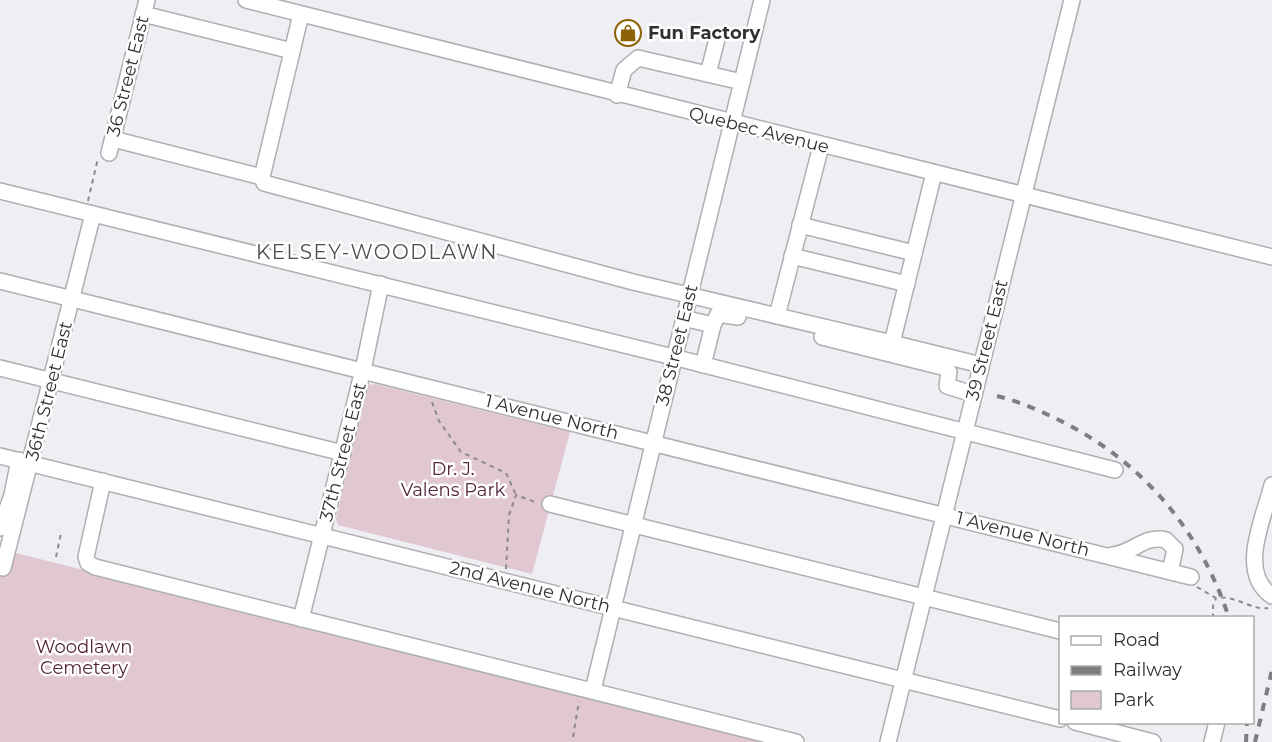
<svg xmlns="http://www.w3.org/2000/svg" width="1272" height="742" viewBox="0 0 1272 742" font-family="Montserrat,sans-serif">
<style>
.green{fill:#e0c7d1}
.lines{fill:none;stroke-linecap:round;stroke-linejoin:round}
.minor-casing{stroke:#afaeb2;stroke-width:18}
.path{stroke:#8b8a8d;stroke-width:2;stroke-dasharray:4.5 4.5;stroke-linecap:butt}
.minor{stroke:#fff;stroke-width:15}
.rail{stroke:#7e7d80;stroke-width:4;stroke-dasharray:8 8;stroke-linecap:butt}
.labels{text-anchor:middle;stroke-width:5;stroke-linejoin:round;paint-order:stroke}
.poi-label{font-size:18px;font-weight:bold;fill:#303031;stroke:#fff;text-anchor:start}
.street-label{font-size:18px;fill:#303031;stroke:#fff}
.park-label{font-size:18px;fill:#53243b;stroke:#fff}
.neighbourhood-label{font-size:20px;letter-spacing:1.5px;fill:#4f4f52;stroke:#fff}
</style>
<rect width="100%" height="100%" fill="#efeef2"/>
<!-- green -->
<g class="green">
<path d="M375,384L570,432L532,574L338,525L336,519L366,390L369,385Z"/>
<path d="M0,549L767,742H0Z"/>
</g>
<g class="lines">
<defs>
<g id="minor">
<path d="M246,0L1272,257"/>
<path d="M143,14L292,51"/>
<path d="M708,74L717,39"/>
<path d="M617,95L624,70L638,58L742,82"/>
<path d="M113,139L262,177L301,14"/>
<path d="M109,153L147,0"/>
<path d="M264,183L633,282L892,343L934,173"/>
<path d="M0,191L673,357L1115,470"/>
<path d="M800,225L914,253"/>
<path d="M792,256L907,284"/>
<path d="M0,281L1191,577"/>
<path d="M777,316L821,146"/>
<path d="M683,318L713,325L703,365"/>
<path d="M713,325L718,314L738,317"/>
<path d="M822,337L946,368L949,372L947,386L973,394"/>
<path d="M892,343L981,365"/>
<path d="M0,368L343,453"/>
<path d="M0,456L1060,719"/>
<path d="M103,481L86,557L88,563L95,567L796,742"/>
<path d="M1272,485C1264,518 1237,572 1272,596"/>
<path d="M550,504L1060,631"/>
<path d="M0,528L12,495L19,460"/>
<path d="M1112,555C1132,554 1145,534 1166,540L1175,549L1170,572"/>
<path d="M0,567L3,568L93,214"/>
<path d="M301,619L363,370L381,284"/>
<path d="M593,690L762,0"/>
<path d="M1075,722L1153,742"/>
<path d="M888,742L1072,0"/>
<path d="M1212,742L1217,722"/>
</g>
</defs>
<!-- minor casing -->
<use href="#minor" class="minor-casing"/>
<!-- path -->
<g class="path">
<path d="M88,201L98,158"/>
<path d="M432,402L439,421L461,452L506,473L516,495"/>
<path d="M56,557L61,533"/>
<path d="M506,569L509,515L516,495L538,503"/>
<path d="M1197,587L1216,598C1237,595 1252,611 1268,608"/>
<path d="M1213,618V606L1216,598"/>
<path d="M573,737L579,701"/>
</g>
<!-- minor -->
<use href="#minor" class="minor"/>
<!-- rail -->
<g class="rail">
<path d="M997,396C1018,401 1038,410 1057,419C1141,460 1200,529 1229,618"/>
<path d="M1246,742L1247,722"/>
<path d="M1255,742L1272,670"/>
</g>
</g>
<!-- icons -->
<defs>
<symbol id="shop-ring" viewBox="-11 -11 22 22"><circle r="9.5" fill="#fff" stroke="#8d6106" stroke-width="1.5"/><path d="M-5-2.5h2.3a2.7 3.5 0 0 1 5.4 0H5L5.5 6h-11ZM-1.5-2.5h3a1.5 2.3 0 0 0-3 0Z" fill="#8d6106"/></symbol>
</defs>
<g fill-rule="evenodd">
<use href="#shop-ring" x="613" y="18" width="30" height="30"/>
</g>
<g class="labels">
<!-- poi labels -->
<g class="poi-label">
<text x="648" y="39">Fun Factory</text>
</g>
<!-- street labels -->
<g class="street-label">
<text transform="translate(128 76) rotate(-76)" y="6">36 Street East</text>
<text transform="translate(759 130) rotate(14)" y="6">Quebec Avenue</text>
<text transform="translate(987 340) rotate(-76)" y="6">39 Street East</text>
<text transform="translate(677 345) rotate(-76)" y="6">38 Street East</text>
<text transform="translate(49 391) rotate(-76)" y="6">36th Street East</text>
<text transform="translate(552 417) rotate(14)" y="6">1 Avenue North</text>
<text transform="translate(343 452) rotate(-76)" y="6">37th Street East</text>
<text transform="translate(1023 534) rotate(14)" y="6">1 Avenue North</text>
<text transform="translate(530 587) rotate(14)" y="6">2nd Avenue North</text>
</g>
<!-- park labels -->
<g class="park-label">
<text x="453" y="475">Dr. J.<tspan x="453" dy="21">Valens Park</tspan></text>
<text x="84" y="653">Woodlawn<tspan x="84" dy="21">Cemetery</tspan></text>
</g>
<!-- neighbourhood labels -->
<g class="neighbourhood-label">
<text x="377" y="259">KELSEY-WOODLAWN</text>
</g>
</g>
<!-- legend -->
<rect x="1059" y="616" width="195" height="108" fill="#ffffff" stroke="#acacad" stroke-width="1.5"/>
<rect x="1071" y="636" width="30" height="9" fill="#ffffff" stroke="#acacad" stroke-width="1.5"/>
<text x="1113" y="646" font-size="18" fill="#303031">Road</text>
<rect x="1071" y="666" width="30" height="9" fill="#7e7d80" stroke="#acacad" stroke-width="1.5"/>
<text x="1113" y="676" font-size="18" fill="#303031">Railway</text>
<rect x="1071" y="691" width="30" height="18" fill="#e0c7d1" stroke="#acacad" stroke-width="1.5"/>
<text x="1113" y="706" font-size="18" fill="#303031">Park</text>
</svg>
